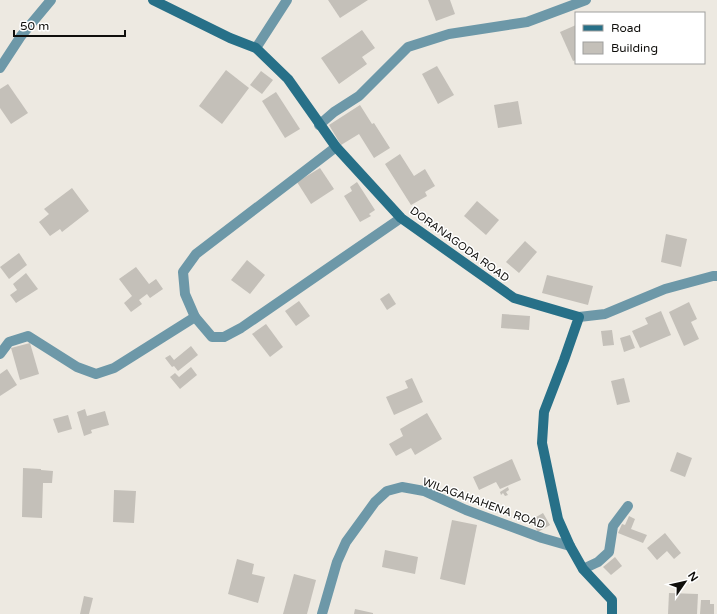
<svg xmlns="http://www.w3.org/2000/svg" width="717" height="614" viewBox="0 0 717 614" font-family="'Varela Round',sans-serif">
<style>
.building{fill:#c4c0b9}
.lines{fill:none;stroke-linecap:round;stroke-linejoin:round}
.street{stroke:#6d98a8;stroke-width:10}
.secondary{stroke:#277088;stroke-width:10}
.labels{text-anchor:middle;stroke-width:3;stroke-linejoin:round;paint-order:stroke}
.street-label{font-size:11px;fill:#100f0c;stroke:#fff}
</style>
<rect width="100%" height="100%" fill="#ede9e1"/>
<!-- building -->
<g class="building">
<path d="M328,0H368L340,18Z"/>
<path d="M428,0H450L455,14L436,21Z"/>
<path d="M576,25V60L573,61L560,32Z"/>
<path d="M362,30L375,48L362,57L367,64L339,84L321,58Z"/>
<path d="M437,66L454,95L438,104L422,74Z"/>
<path d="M226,70L249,88L222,124L199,106Z"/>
<path d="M261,71L273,80L262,94L250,85Z"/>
<path d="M8,84L28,113L11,124L0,108V89Z"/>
<path d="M276,92L300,129L285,138L262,101Z"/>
<path d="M518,101L522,124L498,128L494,105Z"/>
<path d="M360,105L372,124L374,123L390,148L374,158L359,134L341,145L329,125Z"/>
<path d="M400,154L414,176L425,169L435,186L425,192L427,196L411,205L385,164Z"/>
<path d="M320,168L334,189L311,204L297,182Z"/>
<path d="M357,182L375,210L369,214L371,216L360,222L344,196L352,191L350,187Z"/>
<path d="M72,188L89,211L62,232L60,229L50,236L39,222L49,214L44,209Z"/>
<path d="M477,201L499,220L486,235L464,216Z"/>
<path d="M666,234L687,239L681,267L661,262Z"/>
<path d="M525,241L537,252L519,273L506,262Z"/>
<path d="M19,253L27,265L9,279L0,267Z"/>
<path d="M247,260L265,275L250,294L231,280Z"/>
<path d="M136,267L149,284L156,279L163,289L150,298L147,294L139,300L142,304L131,312L124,303L132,296L119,279Z"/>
<path d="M26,273L38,289L16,303L10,295L17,290L13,284Z"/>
<path d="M547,275L593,286L588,305L542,293Z"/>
<path d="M389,293L396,304L387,310L380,299Z"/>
<path d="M299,301L310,316L296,326L285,311Z"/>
<path d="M689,302L697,319L691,322L699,339L684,346L669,312Z"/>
<path d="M661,311L671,335L640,348L632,331L648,324L645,318Z"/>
<path d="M502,314L530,316L529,330L501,328Z"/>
<path d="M266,324L283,347L270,357L252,334Z"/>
<path d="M612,330L614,345L603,346L601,331Z"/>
<path d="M630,335L635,348L624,352L620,338Z"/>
<path d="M30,343L39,374L20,380L11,348Z"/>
<path d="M191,346L198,355L178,371L174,366L172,367L165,358L170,355L174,360Z"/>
<path d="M191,367L197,375L180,389L170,377L175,373L179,377Z"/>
<path d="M7,369L17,385L0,396V374Z"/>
<path d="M412,378L423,402L394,415L386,397L408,388L405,381Z"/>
<path d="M624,378L630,402L617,405L611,381Z"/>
<path d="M85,409L87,416L105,411L109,425L91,430L92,433L84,436L77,412Z"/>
<path d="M427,413L442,439L415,455L411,448L396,456L389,444L403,436L400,429Z"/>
<path d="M68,415L72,429L58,433L53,419Z"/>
<path d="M677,452L692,458L685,477L670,471Z"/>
<path d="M512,459L521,480L500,489L496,482L479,490L473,477Z"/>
<path d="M23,468L41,469V470L53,471L52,483H43L42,518L22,517Z"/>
<path d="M508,487L509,490L506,492L508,495L505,496L503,493L501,495L500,492Z"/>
<path d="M114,490L136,491L134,523L113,522Z"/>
<path d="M543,513L550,525L538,532L531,520Z"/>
<path d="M629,516L635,519L631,529L647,535L643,543L618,533L622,524L625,525Z"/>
<path d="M452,520L477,525L465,585L440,579Z"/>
<path d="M665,533L681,553L674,559L667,551L657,560L647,548Z"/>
<path d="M385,550L418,557L415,574L382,567Z"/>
<path d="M615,557L622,566L611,575L603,567Z"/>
<path d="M237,559L254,564L252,574L265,577L258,603L228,594Z"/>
<path d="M294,574L316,580L307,614H283Z"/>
<path d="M669,593L698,594L697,614H668Z"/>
<path d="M84,596L93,598L89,614H80Z"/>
<path d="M701,600H710V604H714V614H700Z"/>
<path d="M355,609L373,613V614H354Z"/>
</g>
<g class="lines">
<!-- street -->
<g class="street">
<path d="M256,48L287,0"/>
<path d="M0,68L21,36L51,0"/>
<path d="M319,125L334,112L359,96L408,47L449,34L527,22L586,0"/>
<path d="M195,317L185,294L183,272L196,254L336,147"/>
<path d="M579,317L605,314L665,289L713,276H717"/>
<path d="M0,354L9,342L28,336L77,367L96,374L114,368L195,317L212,337H224L241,328L401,218"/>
<path d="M583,569L598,562L609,552L613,526L628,506"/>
<path d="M322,614L337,562L346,542L375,502L387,491L402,487L424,491L466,510L542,538L570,546"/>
</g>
<!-- secondary -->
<path class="secondary" d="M153,0L230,38L256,48L288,79L336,147L401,218L514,298L579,317L564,360L544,412L542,443L558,519L570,546L583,569L612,600V614"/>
</g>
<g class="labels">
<!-- street labels -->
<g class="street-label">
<text transform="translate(460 244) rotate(36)" y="4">DORANAGODA ROAD</text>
<text transform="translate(484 503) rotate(20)" y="4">WILAGAHAHENA ROAD</text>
</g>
</g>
<!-- legend -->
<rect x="575" y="12" width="130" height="52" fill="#ffffff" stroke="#9f9f9e"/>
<rect x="583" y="25" width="20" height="6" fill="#277088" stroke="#9f9f9e"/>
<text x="611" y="32" font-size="12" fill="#100f0c">Road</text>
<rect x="583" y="42" width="20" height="12" fill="#c4c0b9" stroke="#9f9f9e"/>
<text x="611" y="52" font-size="12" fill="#100f0c">Building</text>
<!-- north arrow -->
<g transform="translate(685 582) rotate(56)" stroke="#ffffff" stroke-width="3" paint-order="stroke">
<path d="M0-3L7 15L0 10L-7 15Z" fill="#100f0c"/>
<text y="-6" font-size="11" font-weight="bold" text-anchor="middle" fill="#100f0c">N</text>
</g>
<!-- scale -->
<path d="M14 30v6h111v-6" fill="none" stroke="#100f0c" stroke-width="2"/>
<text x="20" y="30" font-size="12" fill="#100f0c" stroke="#ffffff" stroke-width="3" paint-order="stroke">50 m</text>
</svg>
